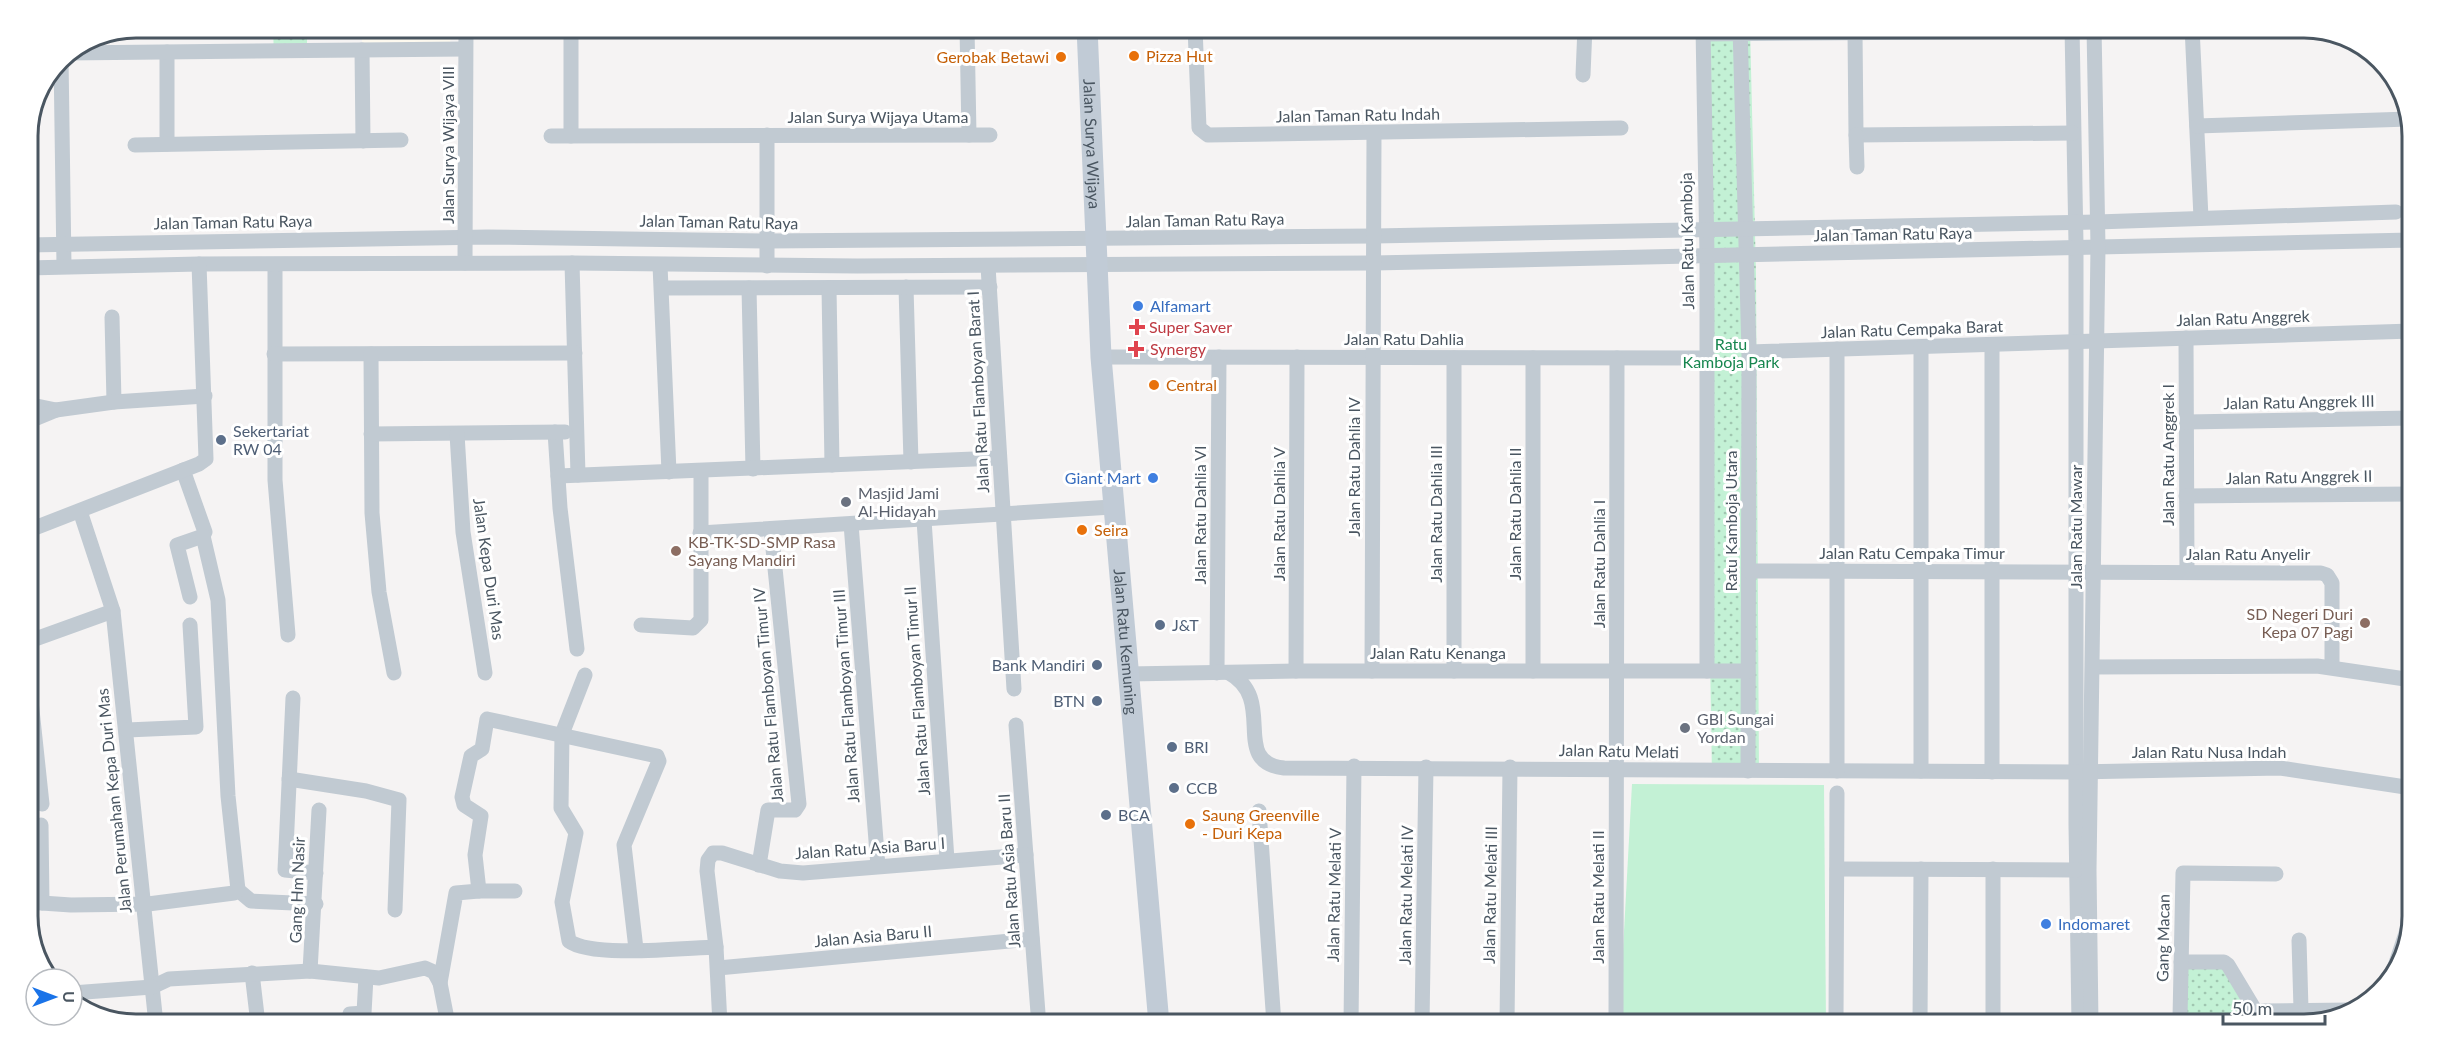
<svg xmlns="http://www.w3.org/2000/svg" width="2439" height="1051" viewBox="0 0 2439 1051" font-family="Lato,sans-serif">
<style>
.commercial{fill:#fdf9ef}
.green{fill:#c3f1d5}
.park{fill:url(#park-dots)}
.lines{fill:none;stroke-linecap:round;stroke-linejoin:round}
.street{stroke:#c1cad2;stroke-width:15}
.secondary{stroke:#c1cbd6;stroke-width:21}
.food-dot{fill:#e8710a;stroke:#fff;stroke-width:2}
.shop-dot{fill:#3f7fe0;stroke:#fff;stroke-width:2}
.health-dot{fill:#e0444e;stroke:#fff;stroke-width:2}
.service-dot{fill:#5c6f8a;stroke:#fff;stroke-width:2}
.worship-dot{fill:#6b7280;stroke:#fff;stroke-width:2}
.education-dot{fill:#8d6e63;stroke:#fff;stroke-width:2}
.labels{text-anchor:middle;stroke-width:6;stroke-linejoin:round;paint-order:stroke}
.food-label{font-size:16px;fill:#c56008;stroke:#fff;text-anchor:start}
.street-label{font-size:16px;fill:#4a5661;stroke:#fff}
.shop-label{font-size:16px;fill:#366cbe;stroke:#fff;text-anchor:start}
.health-label{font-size:16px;fill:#be3a42;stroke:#fff;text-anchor:start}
.park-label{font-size:16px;fill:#17864f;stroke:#fff}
.service-label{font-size:16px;fill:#4e5e75;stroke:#fff;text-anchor:start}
.worship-label{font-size:16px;fill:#5b616d;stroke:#fff;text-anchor:start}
.education-label{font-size:16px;fill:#785e54;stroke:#fff;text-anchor:start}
.rim{fill:none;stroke:#4a5661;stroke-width:3}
</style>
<defs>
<pattern id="park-dots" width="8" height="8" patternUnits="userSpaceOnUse" patternTransform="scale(1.5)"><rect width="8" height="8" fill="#c3f1d5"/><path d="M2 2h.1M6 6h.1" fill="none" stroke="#a0c6b0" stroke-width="1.8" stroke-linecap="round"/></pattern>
</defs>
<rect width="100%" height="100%" fill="#f5f3f3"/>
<!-- commercial -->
<path class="commercial" d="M362,27H451L450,48L362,47Z"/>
<!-- green -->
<path class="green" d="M1632,784L1824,785L1826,1024H1619Z"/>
<!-- park -->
<g class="park">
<path d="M273,27H307V58L274,57Z"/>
<path d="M1705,27H1750L1756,274L1759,776L1712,775L1705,354Z"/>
<path d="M2184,966L2223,967L2250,1015L2246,1024H2200L2185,1017Z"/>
</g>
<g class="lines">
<!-- street -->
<g class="street">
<path d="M571,27V136"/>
<path d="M967,27L969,135"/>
<path d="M1195,27L1199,128L1208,135L1621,128"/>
<path d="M1703,27L1707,256V671"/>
<path d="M1740,27L1749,352L1748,771"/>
<path d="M2072,27L2076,244V825L2079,1024"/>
<path d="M2192,27L2201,218"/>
<path d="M1855,32L1856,135L2073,133"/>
<path d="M1703,34L2059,31L2161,27"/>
<path d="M362,50L363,141"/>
<path d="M167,52V144"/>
<path d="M67,53L465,49"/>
<path d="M61,57L64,266"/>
<path d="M1583,75L1585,27"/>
<path d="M2197,126L2409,119"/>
<path d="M767,135V266"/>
<path d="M1856,135L1857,167"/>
<path d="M551,136L990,135"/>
<path d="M135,145L401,140"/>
<path d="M27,245L488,237L767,241L1375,236L2097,222L2396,212"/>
<path d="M465,263L466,27"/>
<path d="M572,263L578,475"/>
<path d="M275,265V480L288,635"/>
<path d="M660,265L669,472"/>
<path d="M988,266L1014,689"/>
<path d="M27,268L199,264L572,263L857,266L1374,263L2412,240"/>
<path d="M906,287L911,462"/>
<path d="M662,288L990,287"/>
<path d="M749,288L753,469"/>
<path d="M829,288L832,465"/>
<path d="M112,317L114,402"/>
<path d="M2186,338L2187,572"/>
<path d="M1749,352L2412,331"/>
<path d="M274,354L575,353"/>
<path d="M371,354L372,513L379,592L394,673"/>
<path d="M1101,357L1707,358"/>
<path d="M27,404L56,410L114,402L205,396"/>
<path d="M27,422L56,410"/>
<path d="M2186,422L2412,418"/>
<path d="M555,432L560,508L577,649"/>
<path d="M371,434L565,432"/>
<path d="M457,434L463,532L485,673"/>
<path d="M183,470L205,532L203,536L177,545L190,597"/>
<path d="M558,476L998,458"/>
<path d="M2186,496L2412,494"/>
<path d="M80,511L113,611L156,1024"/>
<path d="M924,520L947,860"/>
<path d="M851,524L878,866"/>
<path d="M27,531L199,464L206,459L199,264"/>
<path d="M700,533L1112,507"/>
<path d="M203,536L218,600L228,796L238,890L251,901L316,904"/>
<path d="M1749,571L2321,573L2327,575L2332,583V667"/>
<path d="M641,625L693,628L701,620V471"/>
<path d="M27,642L113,611"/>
<path d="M27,663L42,804"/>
<path d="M2093,667L2317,666L2412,680"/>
<path d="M1296,671L1297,357"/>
<path d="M1372,671L1374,134"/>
<path d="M1454,671V358"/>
<path d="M1533,671V358"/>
<path d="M1217,673L1219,357"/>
<path d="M1229,673C1278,700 1229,762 1284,768L2076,772L2280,768L2412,788"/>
<path d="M1128,674L1296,671H1748"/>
<path d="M585,675L562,734L561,808L576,833L562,902L569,941C591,958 684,948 716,947"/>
<path d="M293,698L285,870L316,873"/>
<path d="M1016,725L1038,1013"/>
<path d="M127,730L196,727L190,625"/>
<path d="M1837,771V349"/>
<path d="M1921,771V348"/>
<path d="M1992,772V345"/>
<path d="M289,779L366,791L399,800L395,910"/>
<path d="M1259,811L1274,1024"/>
<path d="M41,825L42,903"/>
<path d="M759,865L768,810H795L799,804L771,529"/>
<path d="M1837,869L2076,870"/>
<path d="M479,891H515"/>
<path d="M27,902L71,905L148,904L234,893L238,890"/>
<path d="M2299,940L2301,1009"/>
<path d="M2181,962H2224L2228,965L2258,1015"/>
<path d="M718,968L1032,939"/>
<path d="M2394,969L2412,915"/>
<path d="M310,971L319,810"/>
<path d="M252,973L258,1024"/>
<path d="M440,983L456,893L479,891L475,855L481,816L464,805L462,797L471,756L482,749L487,719L657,756L659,761L624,845L636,949"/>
<path d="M152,987L169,979L310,971L379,978L425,968L434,972L440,983L448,1024"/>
<path d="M72,993L152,987"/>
<path d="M2254,1022L2263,1011L2350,1010"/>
<path d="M1993,1023V869"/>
<path d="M348,1024L350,1014L364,1013L366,977"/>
<path d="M720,1024L716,947L707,871L708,860L713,853H722L780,871L803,873L1026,855"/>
<path d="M1351,1024L1354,766"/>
<path d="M1422,1024L1426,767"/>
<path d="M1507,1024L1510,767"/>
<path d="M1616,1024L1617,358"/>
<path d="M1836,1024L1837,793"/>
<path d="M1920,1024L1921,869"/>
<path d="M2091,1024L2089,870L2098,247L2094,27"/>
<path d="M2185,1024L2180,1018L2183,873L2276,874"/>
</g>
<!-- secondary -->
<path class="secondary" id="s1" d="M1087,27L1101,357L1159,1024"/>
</g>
<!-- markers -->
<g class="food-dot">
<circle cx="1134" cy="56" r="6"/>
<circle cx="1061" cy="57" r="6"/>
<circle cx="1154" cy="385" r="6"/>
<circle cx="1082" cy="530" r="6"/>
<circle cx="1190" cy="824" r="6"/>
</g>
<g class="shop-dot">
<circle cx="1138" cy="306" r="6"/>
<circle cx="1153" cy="478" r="6"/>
<circle cx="2046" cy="924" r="6"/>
</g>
<g class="health-dot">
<path d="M1134 318h6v6h6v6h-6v6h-6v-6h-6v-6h6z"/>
<path d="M1133 340h6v6h6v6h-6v6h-6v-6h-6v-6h6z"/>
</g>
<g class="service-dot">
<circle cx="221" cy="440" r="6"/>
<circle cx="1160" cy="625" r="6"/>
<circle cx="1097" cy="665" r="6"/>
<circle cx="1097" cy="701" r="6"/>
<circle cx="1172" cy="747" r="6"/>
<circle cx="1174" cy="788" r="6"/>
<circle cx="1106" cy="815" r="6"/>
</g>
<g class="worship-dot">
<circle cx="846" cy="502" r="6"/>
<circle cx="1685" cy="728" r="6"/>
</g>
<g class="education-dot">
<circle cx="676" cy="551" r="6"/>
<circle cx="2365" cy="623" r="6"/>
</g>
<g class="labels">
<!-- food labels -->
<g class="food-label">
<text x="1146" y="62">Pizza Hut</text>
<text x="1049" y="63" text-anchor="end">Gerobak Betawi</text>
<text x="1166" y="391">Central</text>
<text x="1094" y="536">Seira</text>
<text x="1202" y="821">Saung Greenville<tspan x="1202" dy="18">- Duri Kepa</tspan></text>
</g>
<!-- street labels -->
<g class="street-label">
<text transform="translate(1358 115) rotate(-1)" y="6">Jalan Taman Ratu Indah</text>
<text x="878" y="123">Jalan Surya Wijaya Utama</text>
<text dy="6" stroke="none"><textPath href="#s1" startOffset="117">Jalan Surya Wijaya</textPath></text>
<text transform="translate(448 145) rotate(-90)" y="6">Jalan Surya Wijaya VIII</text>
<text transform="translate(1205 220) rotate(-1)" y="6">Jalan Taman Ratu Raya</text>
<text transform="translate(233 222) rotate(-1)" y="6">Jalan Taman Ratu Raya</text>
<text transform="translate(719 222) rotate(1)" y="6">Jalan Taman Ratu Raya</text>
<text transform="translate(1893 234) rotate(-1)" y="6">Jalan Taman Ratu Raya</text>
<text transform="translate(1687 241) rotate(-91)" y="6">Jalan Ratu Kamboja</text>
<text transform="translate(2243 318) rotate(-2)" y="6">Jalan Ratu Anggrek</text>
<text transform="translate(1912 329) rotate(-2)" y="6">Jalan Ratu Cempaka Barat</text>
<text x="1404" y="345">Jalan Ratu Dahlia</text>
<text transform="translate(978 392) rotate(-93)" y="6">Jalan Ratu Flamboyan Barat I</text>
<text transform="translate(2299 402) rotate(-1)" y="6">Jalan Ratu Anggrek III</text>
<text transform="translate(2168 455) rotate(-90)" y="6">Jalan Ratu Anggrek I</text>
<text transform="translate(1354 467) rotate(-90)" y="6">Jalan Ratu Dahlia IV</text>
<text transform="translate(2299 477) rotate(-1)" y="6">Jalan Ratu Anggrek II</text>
<text transform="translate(1279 514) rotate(-90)" y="6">Jalan Ratu Dahlia V</text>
<text transform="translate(1436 514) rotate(-90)" y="6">Jalan Ratu Dahlia III</text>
<text transform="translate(1515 514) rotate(-90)" y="6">Jalan Ratu Dahlia II</text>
<text transform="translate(1200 515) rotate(-90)" y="6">Jalan Ratu Dahlia VI</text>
<text transform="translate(1731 521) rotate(-90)" y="6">Ratu Kamboja Utara</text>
<text transform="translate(2076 527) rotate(-90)" y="6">Jalan Ratu Mawar</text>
<text x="1912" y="559">Jalan Ratu Cempaka Timur</text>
<text x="2248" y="560">Jalan Ratu Anyelir</text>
<text transform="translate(1599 564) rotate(-90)" y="6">Jalan Ratu Dahlia I</text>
<text transform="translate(489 569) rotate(82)" y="6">Jalan Kepa Duri Mas</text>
<text dy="6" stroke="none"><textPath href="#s1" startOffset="616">Jalan Ratu Kemuning</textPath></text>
<text x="1438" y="659">Jalan Ratu Kenanga</text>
<text transform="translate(917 691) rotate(-94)" y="6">Jalan Ratu Flamboyan Timur II</text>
<text transform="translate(768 695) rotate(-95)" y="6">Jalan Ratu Flamboyan Timur IV</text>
<text transform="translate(846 696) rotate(-94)" y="6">Jalan Ratu Flamboyan Timur III</text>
<text transform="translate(1619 751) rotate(1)" y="6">Jalan Ratu Melati</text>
<text x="2209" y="758">Jalan Ratu Nusa Indah</text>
<text transform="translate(114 801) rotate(-96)" y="6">Jalan Perumahan Kepa Duri Mas</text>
<text transform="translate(870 848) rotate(-4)" y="6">Jalan Ratu Asia Baru I</text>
<text transform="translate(1009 871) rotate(-94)" y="6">Jalan Ratu Asia Baru II</text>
<text transform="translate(297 890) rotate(-88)" y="6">Gang Hm Nasir</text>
<text transform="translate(1334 895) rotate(-89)" y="6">Jalan Ratu Melati V</text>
<text transform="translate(1406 895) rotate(-89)" y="6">Jalan Ratu Melati IV</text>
<text transform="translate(1490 895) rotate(-89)" y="6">Jalan Ratu Melati III</text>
<text transform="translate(1598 897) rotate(-90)" y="6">Jalan Ratu Melati II</text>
<text transform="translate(873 936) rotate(-5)" y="6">Jalan Asia Baru II</text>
<text transform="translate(2163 938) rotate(-89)" y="6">Gang Macan</text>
</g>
<!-- shop labels -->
<g class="shop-label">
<text x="1150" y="312">Alfamart</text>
<text x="1141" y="484" text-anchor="end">Giant Mart</text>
<text x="2058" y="930">Indomaret</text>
</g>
<!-- health labels -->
<g class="health-label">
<text x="1149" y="333">Super Saver</text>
<text x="1150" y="355">Synergy</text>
</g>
<!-- park labels -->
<g class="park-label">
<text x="1731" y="350">Ratu<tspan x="1731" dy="18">Kamboja Park</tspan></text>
</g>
<!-- service labels -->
<g class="service-label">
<text x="233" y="437">Sekertariat<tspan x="233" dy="18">RW 04</tspan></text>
<text x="1172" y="631">J&amp;T</text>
<text x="1085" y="671" text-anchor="end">Bank Mandiri</text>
<text x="1085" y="707" text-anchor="end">BTN</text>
<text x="1184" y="753">BRI</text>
<text x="1186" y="794">CCB</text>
<text x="1118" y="821">BCA</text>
</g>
<!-- worship labels -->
<g class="worship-label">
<text x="858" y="499">Masjid Jami<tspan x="858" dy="18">Al-Hidayah</tspan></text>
<text x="1697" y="725">GBI Sungai<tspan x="1697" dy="18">Yordan</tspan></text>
</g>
<!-- education labels -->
<g class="education-label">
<text x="688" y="548">KB-TK-SD-SMP Rasa<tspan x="688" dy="18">Sayang Mandiri</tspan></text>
<text x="2353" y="620" text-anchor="end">SD Negeri Duri<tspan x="2353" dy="18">Kepa 07 Pagi</tspan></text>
</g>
</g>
<!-- crop -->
<path d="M0 0H2439V1051H0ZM136 38H2304A98 98 0 0 1 2402 136V916A98 98 0 0 1 2304 1014H136A98 98 0 0 1 38 916V136A98 98 0 0 1 136 38Z" fill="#fff" fill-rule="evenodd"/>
<path class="rim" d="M136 38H2304A98 98 0 0 1 2402 136V916A98 98 0 0 1 2304 1014H136A98 98 0 0 1 38 916V136A98 98 0 0 1 136 38Z"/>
<!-- north arrow -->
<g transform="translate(54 997) rotate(90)"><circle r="28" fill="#ffffff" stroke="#b7bbc0" stroke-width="1.5"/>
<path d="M0-4.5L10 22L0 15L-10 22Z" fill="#1a73e8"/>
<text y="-9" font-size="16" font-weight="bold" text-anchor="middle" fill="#4a5661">U</text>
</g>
<!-- scale -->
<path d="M2223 1015v9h102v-9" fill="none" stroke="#4a5661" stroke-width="3"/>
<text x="2232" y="1015" font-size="18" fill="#4a5661" stroke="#ffffff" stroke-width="4.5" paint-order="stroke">50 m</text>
</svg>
